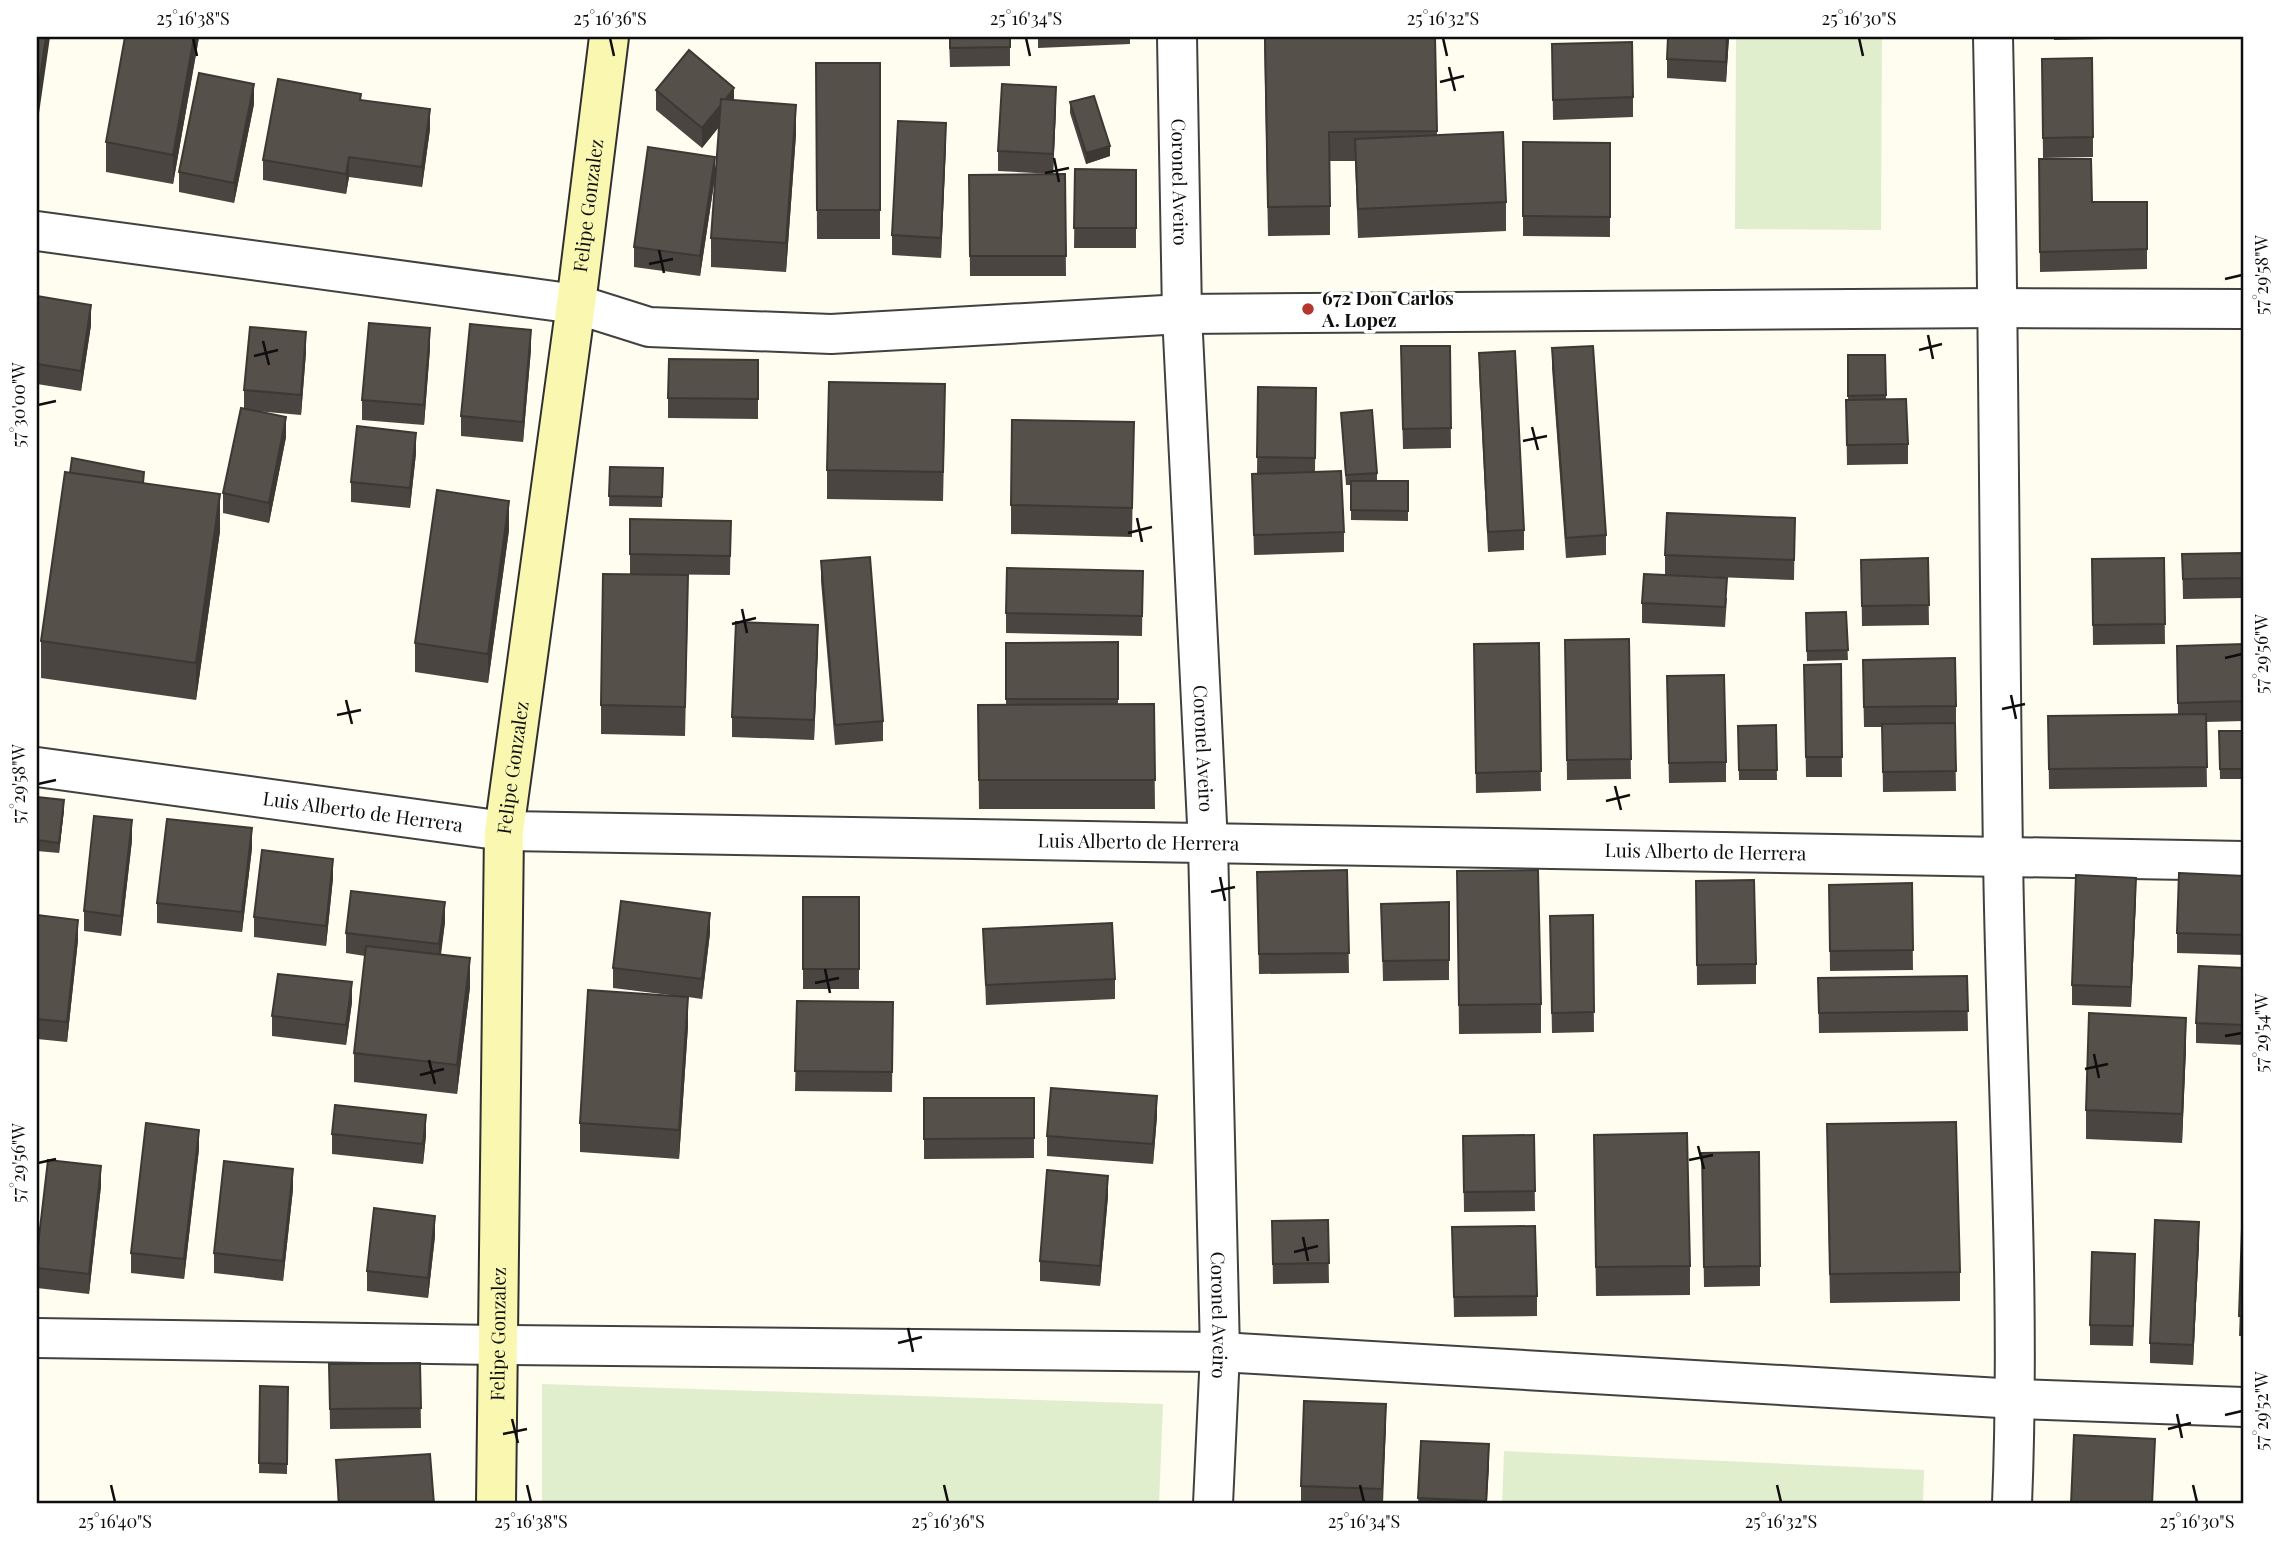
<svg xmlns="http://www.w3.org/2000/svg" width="2281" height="1541" viewBox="0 0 2281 1541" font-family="'Playfair Display',serif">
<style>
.pitch{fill:#e0eecd}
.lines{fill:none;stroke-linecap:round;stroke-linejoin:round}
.street-casing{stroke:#414141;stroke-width:42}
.secondary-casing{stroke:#303030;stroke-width:42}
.street{stroke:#fff;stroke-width:38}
.secondary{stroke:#faf8b0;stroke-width:38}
.wall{fill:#4a4540}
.shaded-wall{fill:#3c3834}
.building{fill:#56504b;stroke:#3c3834;stroke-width:2}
.ticks{fill:none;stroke:#0e0e0e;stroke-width:2.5}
.poi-dot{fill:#b5352f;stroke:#fff;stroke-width:2.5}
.labels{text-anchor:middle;stroke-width:7;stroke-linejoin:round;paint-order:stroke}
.street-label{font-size:19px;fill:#0e0e0e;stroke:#fff}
.poi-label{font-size:19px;font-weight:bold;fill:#0e0e0e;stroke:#fff;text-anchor:start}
.neatline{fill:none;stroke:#0e0e0e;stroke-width:2.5}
.ticks-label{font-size:18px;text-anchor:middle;fill:#0e0e0e}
</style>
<rect width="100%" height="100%" fill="#fefdf0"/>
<!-- pitch -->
<g class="pitch">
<path d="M1736,37H1882L1881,230L1735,229Z"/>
<path d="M542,1384L1163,1404L1159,1504H542Z"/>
<path d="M1504,1451L1924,1470L1923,1504H1502Z"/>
</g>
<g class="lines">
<defs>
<g id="street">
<path id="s1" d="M1177,37L1182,314L1208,844L1220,1352L1213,1504"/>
<path d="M1993,37C1999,310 1999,583 2003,855C2006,1072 2021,1288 2012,1504"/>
<path d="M37,231L576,304L649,327L831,334L1182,314L1999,308L2244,309"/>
<path id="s2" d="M37,767L504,831L2244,861"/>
<path d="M37,1338L497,1345L1220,1352L2017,1399L2244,1407"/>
</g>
<g id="secondary">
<path id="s3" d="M496,1504L504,831L576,304L609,37"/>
</g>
</defs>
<!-- street casing -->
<use href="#street" class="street-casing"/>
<!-- secondary casing -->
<use href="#secondary" class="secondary-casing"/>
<!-- street -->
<use href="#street" class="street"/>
<!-- secondary -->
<use href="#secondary" class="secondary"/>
</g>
<!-- wall -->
<g class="wall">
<path d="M199,37L173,184L106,172V142Z"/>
<path d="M949,37H1010V66L950,67Z"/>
<path d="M1038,37H1130V44L1038,48Z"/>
<path d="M1264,37H1435L1437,135L1506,202V231L1358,238L1355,161H1330V235L1268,236Z"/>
<path d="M1729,37L1726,82L1667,78V59Z"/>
<path d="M2054,37H2217L2054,40Z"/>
<path d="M1552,44L1633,97V117L1553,120Z"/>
<path d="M2042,59L2093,137V157L2043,158Z"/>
<path d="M816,63H880V239H817Z"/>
<path d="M656,90L734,100L796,134L786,272L711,267V238L719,127L702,148L656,110Z"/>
<path d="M361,100L430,129L422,187L349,177L346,194L263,180V160Z"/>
<path d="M1070,102L1110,156L1086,164L1070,113Z"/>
<path d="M254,104L234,203L179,192V172Z"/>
<path d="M1056,107L1053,174L998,171V151Z"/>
<path d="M1523,142L1610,143V237L1523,236Z"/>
<path d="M946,143L941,258L892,255V235Z"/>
<path d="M2039,159L2092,202L2147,249V269L2040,272Z"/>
<path d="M1075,169L1136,170V248H1074Z"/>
<path d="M1065,174L1066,276H970L969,175Z"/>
<path d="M715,177L700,276L634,267V247Z"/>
<path d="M37,296L91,325L81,391L37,384Z"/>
<path d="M1450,346L1451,448L1403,449L1401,366Z"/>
<path d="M430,348L424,425L362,420V400Z"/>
<path d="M1552,348L1606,535V555L1566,558L1552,368Z"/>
<path d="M531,349L523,442L461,436V416Z"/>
<path d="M306,352L301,415L256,411L286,437L269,523L223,513V493L244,408V390Z"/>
<path d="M1479,353L1524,530V550L1488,552L1479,373Z"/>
<path d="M1848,355H1885L1886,399L1908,444V464L1847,465L1846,400H1848Z"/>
<path d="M758,360V419L668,418V398Z"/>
<path d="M1258,387L1316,388L1315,472L1344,532V552L1254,555L1252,474H1257Z"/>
<path d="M1341,413L1377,473V481H1408V521L1351,520V485H1346Z"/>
<path d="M945,414L943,501L827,499V470Z"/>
<path d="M1134,422L1132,537L1011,534V505Z"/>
<path d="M416,453L410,508L351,502V482Z"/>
<path d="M610,467L663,468L662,507L609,506Z"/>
<path d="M144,484L220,531L196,700L41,678V641Z"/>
<path d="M1795,518L1794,580L1691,576L1727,598L1725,627L1642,623V603L1665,575V555Z"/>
<path d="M630,519L731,521L730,575L630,574Z"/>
<path d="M509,530L488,683L415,672V643Z"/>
<path d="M2244,553V598L2183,599L2182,554Z"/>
<path d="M1928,558L1929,625L1862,626L1861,560Z"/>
<path d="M2164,558L2165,644L2093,645L2092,559Z"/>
<path d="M821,561L883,721V741L835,745L821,581Z"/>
<path d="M1143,571L1142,636L1006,633V613Z"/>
<path d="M688,604L685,736L601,734V705Z"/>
<path d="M1846,612L1848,660L1807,661L1806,613Z"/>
<path d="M1629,639L1631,779L1567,780L1565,640Z"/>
<path d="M1118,642V704H1154L1155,809H979L978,705H1006V643Z"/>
<path d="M1539,643L1541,791L1476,793L1474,644Z"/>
<path d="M2244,644V721L2206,722L2207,787L2049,789L2048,716L2178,714L2177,646Z"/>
<path d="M818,645L814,740L732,737V717Z"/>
<path d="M1841,664L1842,777H1806L1804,665Z"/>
<path d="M1863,679L1956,706V726H1955L1956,791L1883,792L1882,727H1864Z"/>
<path d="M1667,696L1726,762V782L1669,783Z"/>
<path d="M1776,725L1777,780H1739L1738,726Z"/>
<path d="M2219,731H2244V779H2220Z"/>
<path d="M37,797L64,810L59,853L37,851Z"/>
<path d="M132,840L121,936L84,931V911Z"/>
<path d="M252,848L242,932L157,923V903Z"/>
<path d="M1347,870L1349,973L1259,974L1257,872Z"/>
<path d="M1457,871L1541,1004V1033L1459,1034Z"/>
<path d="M2244,876V955L2177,953V933Z"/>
<path d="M333,878L326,946L254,937V917Z"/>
<path d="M1696,881L1756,964V984L1697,985Z"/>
<path d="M1912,883L1913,970L1830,971L1829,885Z"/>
<rect x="803" y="897" width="56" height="92"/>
<path d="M2136,898L2131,1007L2072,1005V985Z"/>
<path d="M1449,902V980L1383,981L1381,904Z"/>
<path d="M37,915L78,940L67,1042L37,1039Z"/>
<path d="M1593,915L1594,1032L1552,1033L1550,936Z"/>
<path d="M445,922L441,955L470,987L457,1094L354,1082V1053L365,956L346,953V933Z"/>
<path d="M983,929L1115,979V999L986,1005Z"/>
<path d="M710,933L702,999L688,997V1026L679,1159L580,1152V1123L670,995L613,988V968Z"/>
<path d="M2244,968V1045L2196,1043V1023Z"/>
<path d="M1967,976L1968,1031L1819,1033L1818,978Z"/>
<path d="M797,1001L893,1002L892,1092L795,1091Z"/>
<path d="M352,1002L346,1045L272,1036V1016Z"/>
<path d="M2186,1047L2182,1143L2086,1139V1110Z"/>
<path d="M924,1098L1034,1138V1158L924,1159Z"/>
<path d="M1157,1116L1153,1164L1047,1156V1136Z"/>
<path d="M332,1134L426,1135L423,1164L332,1154Z"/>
<path d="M1534,1135L1535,1211L1464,1212L1463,1136Z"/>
<path d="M199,1149L184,1279L131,1273V1253Z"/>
<path d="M1702,1153L1760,1266V1286L1704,1287Z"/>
<path d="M1827,1153L1960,1272V1301L1830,1303Z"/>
<path d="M1594,1164L1690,1266V1295L1596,1296Z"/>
<path d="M101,1186L89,1294L37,1288V1254Z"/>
<path d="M293,1189L283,1281L214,1273V1253Z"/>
<path d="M1108,1196L1100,1286L1040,1281V1261Z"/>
<path d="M2244,1199V1336H2239Z"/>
<path d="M1328,1220L1329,1283L1273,1284L1272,1221Z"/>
<path d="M1452,1227L1537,1296V1316L1454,1317Z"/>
<path d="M435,1236L428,1298L367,1291V1271Z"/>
<path d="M2199,1242L2193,1365L2150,1363V1343Z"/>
<path d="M2135,1274L2133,1346L2090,1345V1325Z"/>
<path d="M420,1363L421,1428L330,1429L329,1364Z"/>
<path d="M260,1386L288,1387L287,1474L259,1473Z"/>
<path d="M1386,1424L1383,1504H1301V1486Z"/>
<path d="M1421,1441L1489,1464L1487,1504H1418Z"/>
<path d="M336,1460L434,1504H338Z"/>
</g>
<!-- shaded-wall -->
<g class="shaded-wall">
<path d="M46,37H50L37,127V98Z"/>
<path d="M194,37H199L173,184V155Z"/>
<path d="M1727,37H1729L1726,82V62Z"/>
<path d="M254,84V104L234,203V183Z"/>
<path d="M1056,87V107L1053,174V154Z"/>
<path d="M734,88V108L702,148V128Z"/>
<path d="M796,105V134L786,272V243Z"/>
<path d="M430,109V129L422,187V167Z"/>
<path d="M946,123V143L941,258V238Z"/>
<path d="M1110,146V156L1086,164V153Z"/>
<path d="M349,157V177L346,194V174Z"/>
<path d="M715,157V177L700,276V256Z"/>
<path d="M91,305V325L81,391V371Z"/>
<path d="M430,328V348L424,425V405Z"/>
<path d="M531,330V349L523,442V422Z"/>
<path d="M306,332V352L301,415V395Z"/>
<path d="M286,417V437L269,523V503Z"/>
<path d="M416,433V453L410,508V488Z"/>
<path d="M220,494V531L196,700V663Z"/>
<path d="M509,501V530L488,683V654Z"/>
<path d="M818,625V645L814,740V720Z"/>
<path d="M64,800V810L59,853V843Z"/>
<path d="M132,820V840L121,936V916Z"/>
<path d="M252,828V848L242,932V912Z"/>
<path d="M333,859V878L326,946V926Z"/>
<path d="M2136,878V898L2131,1007V987Z"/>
<path d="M445,902V922L439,964V944Z"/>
<path d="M710,913V933L702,999V979Z"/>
<path d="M78,920V940L67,1042V1022Z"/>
<path d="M470,958V987L457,1094V1065Z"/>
<path d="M352,982V1002L346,1045V1025Z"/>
<path d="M688,997V1026L679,1159V1130Z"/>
<path d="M2186,1018V1047L2182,1143V1114Z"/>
<path d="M1157,1096V1116L1153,1164V1144Z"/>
<path d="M426,1115V1135L423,1164V1144Z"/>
<path d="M199,1130V1149L184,1279V1259Z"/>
<path d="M101,1166V1186L89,1294V1274Z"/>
<path d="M293,1169V1189L283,1281V1261Z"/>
<path d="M1108,1176V1196L1100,1286V1266Z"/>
<path d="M435,1216V1236L428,1298V1278Z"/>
<path d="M2199,1222V1242L2193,1365V1345Z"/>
<path d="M2135,1254V1274L2133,1346V1326Z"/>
<path d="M1386,1404V1424L1382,1504V1489Z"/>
<path d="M1489,1444V1464L1486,1504V1501Z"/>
</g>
<!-- building -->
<g class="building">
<path d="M37,37H46L37,98Z"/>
<path d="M125,37H194L173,155L106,142Z"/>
<path d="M950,37H1010V47L950,48Z"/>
<path d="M1265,37H1435L1437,131L1329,132L1330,206L1268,207Z"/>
<path d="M1668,37H1727L1726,62L1667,59Z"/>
<path d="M1632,42L1633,97L1553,100L1552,44Z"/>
<path d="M689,50L734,88L725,100L721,99V105L702,128L656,90Z"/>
<path d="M2092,58L2093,137L2043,138L2042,59Z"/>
<path d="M816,63H880V210H817Z"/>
<path d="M199,73L254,84L234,183L179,172Z"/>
<path d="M278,79L361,94L360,100L430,109L422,167L349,157L346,174L263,160Z"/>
<path d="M1002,84L1056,87L1053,154L998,151Z"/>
<path d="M1094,96L1110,146L1086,153L1070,102Z"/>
<path d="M721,99L796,105L786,243L711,238Z"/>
<path d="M898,121L946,123L941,238L892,235Z"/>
<path d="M1503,132L1506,202L1358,209L1355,139Z"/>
<path d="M1523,142L1610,143V217L1523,216Z"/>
<path d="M648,147L715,157L700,256L634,247Z"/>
<path d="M2039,159H2091L2092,202H2147V249L2040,252Z"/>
<path d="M1075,169L1136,170V228H1074Z"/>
<path d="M1065,174L1066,256H970L969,175Z"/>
<path d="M37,296L91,305L81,371L37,364Z"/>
<path d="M369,323L430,328L424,405L362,400Z"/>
<path d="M470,324L531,330L523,422L461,416Z"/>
<path d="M250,327L306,332L301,395L244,390Z"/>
<path d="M1401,346H1450L1451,428L1403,429Z"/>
<path d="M1593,346L1606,535L1566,538L1552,348Z"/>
<path d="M1515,351L1524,530L1488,532L1479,353Z"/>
<path d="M1848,355H1885L1886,395L1848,396Z"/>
<path d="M669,359L758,360V399L668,398Z"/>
<path d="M829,382L945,384L943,472L827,470Z"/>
<path d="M1258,387L1316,388L1315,458L1257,457Z"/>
<path d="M1906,399L1908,444L1847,445L1846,400Z"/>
<path d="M241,408L286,417L269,503L223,493Z"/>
<path d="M1372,410L1377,473L1346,475L1341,413Z"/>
<path d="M1012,420L1134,422L1132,508L1011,505Z"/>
<path d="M357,426L416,433L410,488L351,482Z"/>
<path d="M72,458L144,472L143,483L70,473Z"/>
<path d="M610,467L663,468L662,497L609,496Z"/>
<path d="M1341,471L1344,532L1254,535L1252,474Z"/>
<path d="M65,472L220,494L196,663L41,641Z"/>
<path d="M1351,481H1408V511L1351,510Z"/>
<path d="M437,490L509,501L488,654L415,643Z"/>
<path d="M1667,513L1795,518L1794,560L1665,555Z"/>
<path d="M630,519L731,521L730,556L630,554Z"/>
<path d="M2244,553V578L2183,579L2182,554Z"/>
<path d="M870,557L883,721L835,725L821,561Z"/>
<path d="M1928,558L1929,605L1862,606L1861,560Z"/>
<path d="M2164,558L2165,624L2093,625L2092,559Z"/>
<path d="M1007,568L1143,571L1142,616L1006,613Z"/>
<path d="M603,574L688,575L685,707L601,705Z"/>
<path d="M1644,574L1727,578L1725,607L1642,603Z"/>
<path d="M1846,612L1848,650L1807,651L1806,613Z"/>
<path d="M736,622L818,625L814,720L732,717Z"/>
<path d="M1629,639L1631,759L1567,760L1565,640Z"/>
<path d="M1118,642V699H1006V643Z"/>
<path d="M1539,643L1541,771L1476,773L1474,644Z"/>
<path d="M2244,644V701L2178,703L2177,646Z"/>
<path d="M1955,658L1956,706L1864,707L1863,660Z"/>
<path d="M1841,664L1842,757H1806L1804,665Z"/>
<path d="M1724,675L1726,762L1669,763L1667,676Z"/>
<path d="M1154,704L1155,780H979L978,705Z"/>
<path d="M2206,714L2207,767L2049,769L2048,716Z"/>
<path d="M1955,723L1956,771L1883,772L1882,724Z"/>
<path d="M1776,725L1777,770H1739L1738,726Z"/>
<path d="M2219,731H2244V769H2220Z"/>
<path d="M37,797L64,800L59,843L37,840Z"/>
<path d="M94,816L132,820L121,916L84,911Z"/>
<path d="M167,819L252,828L242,912L157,903Z"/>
<path d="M262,850L333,859L326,926L254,917Z"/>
<path d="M1347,870L1349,953L1259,954L1257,872Z"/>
<path d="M1538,870L1541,1004L1459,1005L1457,871Z"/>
<path d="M2179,873L2244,876V935L2177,933Z"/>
<path d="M2076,875L2136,878L2131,987L2072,985Z"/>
<path d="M1754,880L1756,964L1697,965L1696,881Z"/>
<path d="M1912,883L1913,950L1830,951L1829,885Z"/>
<path d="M351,891L445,902L439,944L346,933Z"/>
<rect x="803" y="897" width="56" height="72"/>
<path d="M621,901L710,913L702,979L613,968Z"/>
<path d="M1449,902V960L1383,961L1381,904Z"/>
<path d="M37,915L78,920L67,1022L37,1019Z"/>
<path d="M1593,915L1594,1012L1552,1013L1550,916Z"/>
<path d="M1112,923L1115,979L986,985L983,929Z"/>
<path d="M366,946L470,958L457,1065L354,1053Z"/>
<path d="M2199,966L2244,968V1025L2196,1023Z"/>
<path d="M278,974L352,982L346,1025L272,1016Z"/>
<path d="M1967,976L1968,1011L1819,1013L1818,978Z"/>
<path d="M588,990L688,997L679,1130L580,1123Z"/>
<path d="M797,1001L893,1002L892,1072L795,1071Z"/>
<path d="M2089,1013L2186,1018L2182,1114L2086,1110Z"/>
<path d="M1051,1088L1157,1096L1153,1144L1047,1136Z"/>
<path d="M924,1098H1034V1138L924,1139Z"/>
<path d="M335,1105L426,1115L423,1144L332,1134Z"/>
<path d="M1956,1122L1960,1272L1830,1274L1827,1124Z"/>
<path d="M146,1123L199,1130L184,1259L131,1253Z"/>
<path d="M1687,1133L1690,1266L1596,1267L1594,1135Z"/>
<path d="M1534,1135L1535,1191L1464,1192L1463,1136Z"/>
<path d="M1759,1152L1760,1266L1704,1267L1702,1153Z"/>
<path d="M48,1160L101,1166L89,1274L37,1268V1254Z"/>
<path d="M224,1161L293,1169L283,1261L214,1253Z"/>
<path d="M1047,1170L1108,1176L1100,1266L1040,1261Z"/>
<path d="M2243,1199H2244V1316H2239Z"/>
<path d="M374,1208L435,1216L428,1278L367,1271Z"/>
<path d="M1328,1220L1329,1263L1273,1264L1272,1221Z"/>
<path d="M2155,1220L2199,1222L2193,1345L2150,1343Z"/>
<path d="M1535,1226L1537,1296L1454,1297L1452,1227Z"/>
<path d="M2092,1252L2135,1254L2133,1326L2090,1325Z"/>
<path d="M420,1363L421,1408L330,1409L329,1364Z"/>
<path d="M260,1386L288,1387L287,1464L259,1463Z"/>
<path d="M1304,1401L1386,1404L1382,1489L1301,1486Z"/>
<path d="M2074,1435L2155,1439L2152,1504H2071Z"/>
<path d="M1421,1441L1489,1444L1486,1501L1418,1498Z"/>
<path d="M430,1454L434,1504H339L336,1460Z"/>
</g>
<!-- ticks -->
<path class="ticks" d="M193,38L197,56M610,38L614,56M1026,38L1030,56M1443,38L1447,56M1859,38L1863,56M1449,67L1455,91M1440,82L1464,76M1054,158L1059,182M1045,173L1069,168M659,250L664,273M649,264L673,259M2225,279L2242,275M1928,335L1933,359M263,341L269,365M1919,350L1942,344M254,356L278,350M38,405L56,401M1532,427L1538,450M1523,441L1547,436M1137,518L1142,542M1128,533L1152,527M742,609L747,633M732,624L756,618M2225,658L2242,654M2011,695L2016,719M346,700L352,724M2002,709L2025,704M337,715L361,710M38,784L56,780M1615,786L1621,810M1606,801L1630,795M1220,877L1225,901M1211,892L1235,887M825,969L830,993M815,983L839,978M2225,1036L2242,1033M2094,1054L2099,1078M429,1060L435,1084M2085,1069L2108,1064M420,1075L444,1069M1698,1146L1704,1169M1689,1160L1713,1155M38,1163L56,1159M1303,1237L1308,1261M1294,1252L1318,1246M908,1328L913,1352M898,1343L922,1337M2177,1414L2182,1438M2225,1415L2242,1411M512,1419L518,1443M2168,1429L2191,1423M503,1434L527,1429M111,1485L115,1502M527,1485L531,1502M944,1485L948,1502M1360,1485L1364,1502M1777,1485L1781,1502M2193,1485L2197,1502"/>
<!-- markers -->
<circle class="poi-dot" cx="1308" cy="309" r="7"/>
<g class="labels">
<!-- street labels -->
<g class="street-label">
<text dy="7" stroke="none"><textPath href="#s1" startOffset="145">Coronel Aveiro</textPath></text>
<text dy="7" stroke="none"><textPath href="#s3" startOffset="1304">Felipe Gonzalez</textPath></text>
<text dy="7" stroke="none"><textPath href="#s1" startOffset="712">Coronel Aveiro</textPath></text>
<text dy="7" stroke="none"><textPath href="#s3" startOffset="737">Felipe Gonzalez</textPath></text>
<text dy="7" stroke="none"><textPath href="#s2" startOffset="329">Luis Alberto de Herrera</textPath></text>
<text dy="7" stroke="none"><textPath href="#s2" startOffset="1106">Luis Alberto de Herrera</textPath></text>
<text dy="7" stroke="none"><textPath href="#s2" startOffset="1673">Luis Alberto de Herrera</textPath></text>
<text dy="7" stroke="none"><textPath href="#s1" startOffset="1279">Coronel Aveiro</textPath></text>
<text dy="7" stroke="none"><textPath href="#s3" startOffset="170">Felipe Gonzalez</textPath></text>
</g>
<!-- poi labels -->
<g class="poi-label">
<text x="1322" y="305">672 Don Carlos<tspan x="1322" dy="22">A. Lopez</tspan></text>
</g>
</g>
<!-- border -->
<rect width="2281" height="1541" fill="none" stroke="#ffffff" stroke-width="77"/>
<rect x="38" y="38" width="2204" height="1464" class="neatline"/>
<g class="ticks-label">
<text x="193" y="25">25°16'38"S</text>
<text x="610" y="25">25°16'36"S</text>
<text x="1026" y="25">25°16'34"S</text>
<text x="1443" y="25">25°16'32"S</text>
<text x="1859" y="25">25°16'30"S</text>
<text transform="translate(2262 275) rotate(-90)" y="6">57°29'58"W</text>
<text transform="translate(19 405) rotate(-90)" y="6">57°30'00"W</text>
<text transform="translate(2262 654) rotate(-90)" y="6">57°29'56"W</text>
<text transform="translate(19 784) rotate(-90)" y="6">57°29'58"W</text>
<text transform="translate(2262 1033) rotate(-90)" y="6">57°29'54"W</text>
<text transform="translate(19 1163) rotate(-90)" y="6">57°29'56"W</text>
<text transform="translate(2262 1411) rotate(-90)" y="6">57°29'52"W</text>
<text x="115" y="1528">25°16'40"S</text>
<text x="531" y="1528">25°16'38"S</text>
<text x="948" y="1528">25°16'36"S</text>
<text x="1364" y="1528">25°16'34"S</text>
<text x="1781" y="1528">25°16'32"S</text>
<text x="2197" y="1528">25°16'30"S</text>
</g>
</svg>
